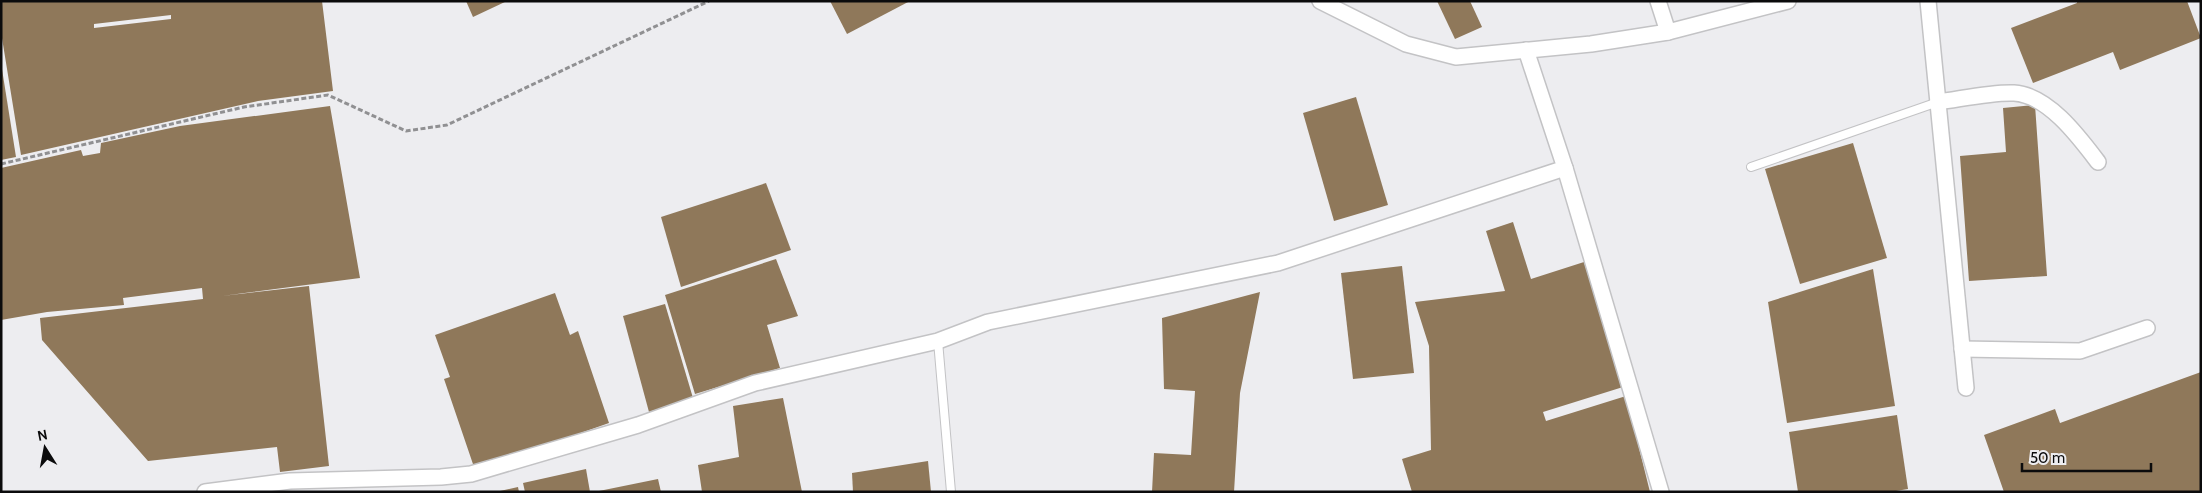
<svg xmlns="http://www.w3.org/2000/svg" width="2202" height="493" viewBox="0 0 2202 493" font-family="Cabin,sans-serif">
<style>
.building{fill:#8f785a;fill-rule:evenodd}
.lines{fill:none;stroke-linecap:round;stroke-linejoin:round}
.lane-casing{stroke:#c3c3c5;stroke-width:10}
.street-casing{stroke:#c3c3c5;stroke-width:18}
.path{stroke:#909092;stroke-width:3;stroke-dasharray:5 2.5;stroke-linecap:butt}
.lane{stroke:#fff;stroke-width:8}
.street{stroke:#fff;stroke-width:15}
</style>
<rect width="100%" height="100%" fill="#ededf0"/>
<!-- building -->
<g class="building">
<path d="M1,1H322L333,91L258,101L21,155L1,32ZM171,15V19L94,28V24Z"/>
<path d="M466,1H507L473,17Z"/>
<path d="M830,1H910L847,34Z"/>
<path d="M1437,1H1470L1482,27L1455,39Z"/>
<path d="M2077,1H2187L2201,38L2120,70L2113,52L2033,83L2011,28L2077,3Z"/>
<path d="M1,63L16,157L1,160Z"/>
<path d="M1356,97L1388,205L1334,221L1303,113Z"/>
<path d="M2035,105L2047,276L1969,281L1960,156L2006,152L2003,108Z"/>
<path d="M330,106L360,278L222,296L309,286L329,466L280,472L277,447L148,461L42,340L40,318L203,299L202,288L123,298L124,305L47,312L1,320V168L81,150L83,156L100,153L101,143L180,126Z"/>
<path d="M1853,143L1887,258L1800,284L1765,169Z"/>
<path d="M766,183L791,250L681,287L661,217Z"/>
<path d="M1513,222L1531,279L1584,262L1623,387L1543,412L1546,421L1626,396L1650,492H1412L1402,459L1431,450L1429,346L1415,302L1505,291L1486,231Z"/>
<path d="M776,259L798,316L767,325L780,368L695,394L665,295Z"/>
<path d="M1402,266L1414,373L1353,379L1341,273Z"/>
<path d="M1873,269L1895,406L1787,423L1768,302Z"/>
<path d="M1260,292L1240,393L1234,492H1152L1154,453L1191,455L1195,391L1164,389L1162,318Z"/>
<path d="M555,293L570,335L578,331L609,423L475,470L444,379L450,377L435,335Z"/>
<path d="M665,304L693,398L649,412L623,316Z"/>
<path d="M2201,372V492H2004L1984,435L2055,409L2060,423Z"/>
<path d="M783,398L802,492H702L698,465L739,457L733,406Z"/>
<path d="M1897,415L1908,489L1890,492H1798L1789,432Z"/>
<path d="M928,461L931,492H853L852,473Z"/>
<path d="M586,469L590,492H525L523,483Z"/>
<path d="M658,479L661,492H599V491Z"/>
<path d="M518,487L519,492H501L500,491Z"/>
</g>
<g class="lines">
<defs>
<g id="lane">
<path d="M1751,167L1938,102"/>
<path d="M938,341L951,492"/>
</g>
<g id="street">
<path d="M1320,1L1406,44L1456,57L1591,44L1668,32L1788,1"/>
<path d="M1658,1L1668,32"/>
<path d="M1928,1L1966,388"/>
<path d="M1938,102C1961,99 1991,92 2014,93C2048,95 2079,137 2098,162"/>
<path d="M1565,168L1661,492"/>
<path d="M1962,349L2080,351L2147,328"/>
<path d="M205,492L290,481L441,477L471,474L638,425L755,383L938,341L988,322L1278,263L1565,168L1526,50"/>
</g>
</defs>
<!-- lane casing -->
<use href="#lane" class="lane-casing"/>
<!-- street casing -->
<use href="#street" class="street-casing"/>
<!-- path -->
<path class="path" d="M1,164L244,107L328,95L406,131L447,125L709,1"/>
<!-- lane -->
<use href="#lane" class="lane"/>
<!-- street -->
<use href="#street" class="street"/>
</g>
<!-- border -->
<rect width="2202" height="493" fill="none" stroke="#0b0b0c" stroke-width="5"/>
<!-- north arrow -->
<g transform="translate(45 448) rotate(349)" stroke="#ededf0" stroke-width="4" paint-order="stroke">
<path d="M0-4L9 19L0 12L-9 19Z" fill="#0b0b0c"/>
<text y="-8" font-size="14" font-weight="bold" text-anchor="middle" fill="#0b0b0c">N</text>
</g>
<!-- scale -->
<path d="M2022 463v8h129v-8" fill="none" stroke="#0b0b0c" stroke-width="2.5"/>
<text x="2030" y="463" font-size="15" fill="#0b0b0c" stroke="#ededf0" stroke-width="4" paint-order="stroke">50 m</text>
</svg>
